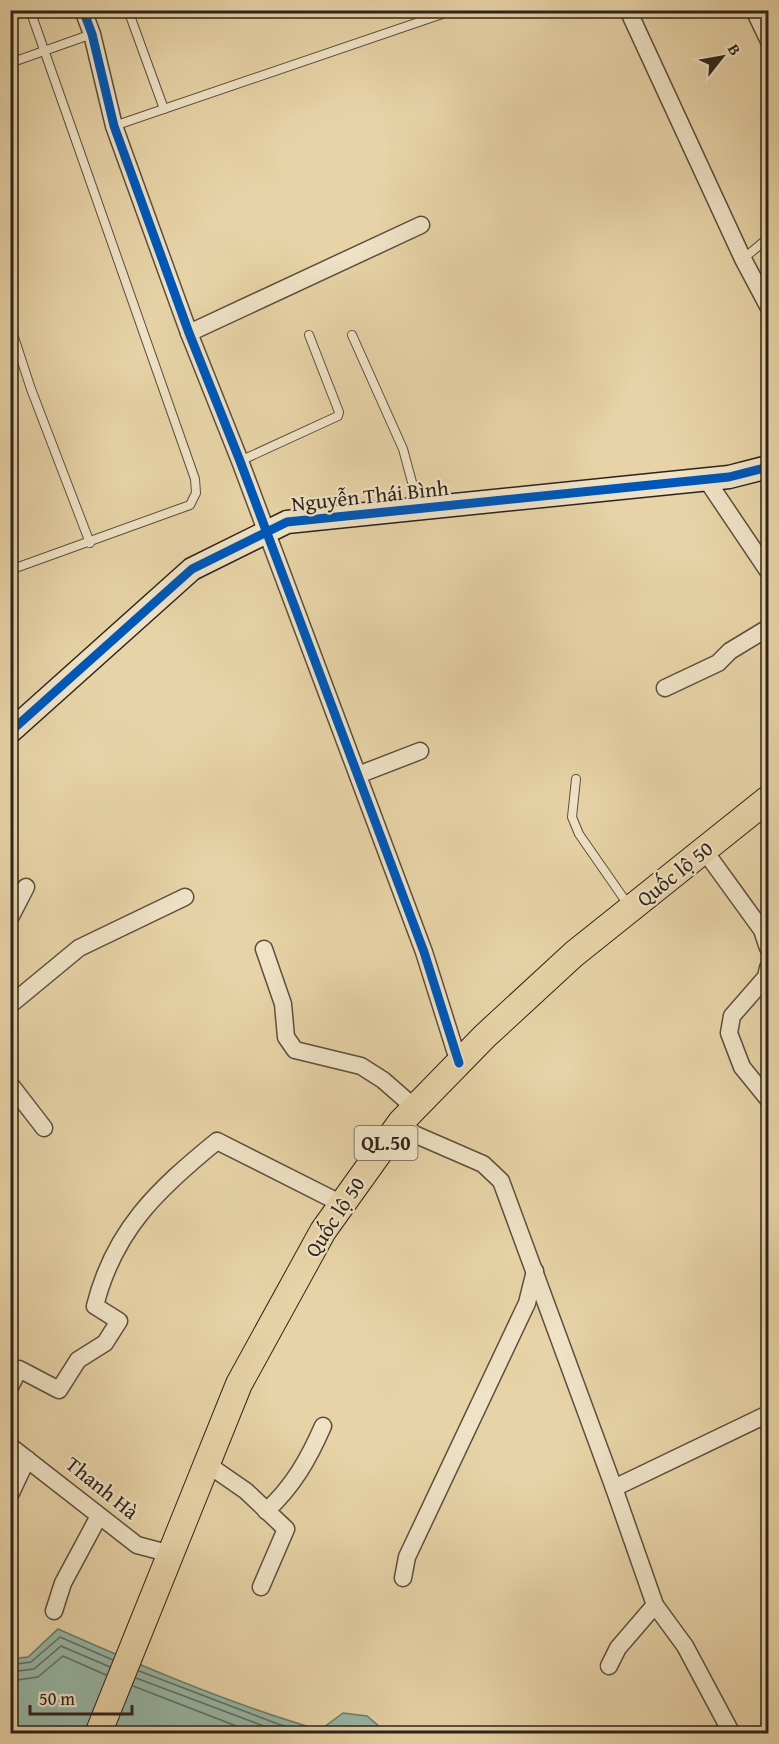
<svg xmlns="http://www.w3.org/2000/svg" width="779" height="1744" viewBox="0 0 779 1744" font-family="'Gentium Book Plus',serif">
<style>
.water{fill:#97b8a8;stroke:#6d7c6f;stroke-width:1.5}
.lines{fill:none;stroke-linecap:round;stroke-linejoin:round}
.shore{stroke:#626e61;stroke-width:1.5}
.lane-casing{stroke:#5c4f3d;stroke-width:10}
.street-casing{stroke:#5c4f3d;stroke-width:19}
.secondary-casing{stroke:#2e231a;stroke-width:25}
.primary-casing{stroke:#2e231a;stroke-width:28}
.lane{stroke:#efe2c6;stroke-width:8}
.street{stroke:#efe2c6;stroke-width:16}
.secondary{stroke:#efe2c6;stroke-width:22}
.primary{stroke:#e7d3a7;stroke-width:26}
.cycleway-casing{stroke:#efe2c6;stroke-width:13}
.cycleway{stroke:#0057b8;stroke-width:9}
.labels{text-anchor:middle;stroke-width:4.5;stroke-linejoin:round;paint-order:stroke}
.shield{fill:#efe2c6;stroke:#685c4e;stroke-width:1.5}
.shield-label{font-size:20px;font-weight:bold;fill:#2e231a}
.street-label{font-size:21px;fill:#2e231a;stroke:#efe2c6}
</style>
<rect width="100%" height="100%" fill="#e7d3a7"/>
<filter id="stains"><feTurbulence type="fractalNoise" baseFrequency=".00333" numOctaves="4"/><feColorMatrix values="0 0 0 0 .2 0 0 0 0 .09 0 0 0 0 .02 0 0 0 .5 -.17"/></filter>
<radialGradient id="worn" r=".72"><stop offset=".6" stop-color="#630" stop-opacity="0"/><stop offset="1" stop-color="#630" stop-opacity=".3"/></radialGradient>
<!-- water -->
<path class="water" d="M58,1629C144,1667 230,1704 320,1730L343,1713L367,1716L387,1733H11L10,1659L28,1657Z"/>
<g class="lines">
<!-- shore -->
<g class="shore">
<path d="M10,1665L31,1662L60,1637L113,1660"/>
<path d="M139,1671L278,1724L312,1734"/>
<path d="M10,1672L34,1669L61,1646L110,1667"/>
<path d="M136,1678L285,1734"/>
<path d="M10,1681L38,1677L63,1656L106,1675"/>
<path d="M133,1686L257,1734"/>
</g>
<defs>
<g id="lane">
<path d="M128,10L164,109"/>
<path d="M10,63L92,34"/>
<path d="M114,126L454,10"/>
<path d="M743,259L768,238"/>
<path d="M11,328L31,389L90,543"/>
<path d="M352,335L403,449L419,508"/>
<path d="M240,461L338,416L339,412L309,335"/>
<path d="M10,570L190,505L196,493L195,479L30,10"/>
<path d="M576,779L572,817L579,834L629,906"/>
</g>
<g id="street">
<path d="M83,10L92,34L114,126L189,333L240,461L424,952L459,1063"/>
<path d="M628,10L743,259L768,306"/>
<path d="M754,10L768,39"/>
<path d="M189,333L421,225"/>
<path d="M706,479L768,571"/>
<path d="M665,688L718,663L730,651L768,628"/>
<path d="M358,775L420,751"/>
<path d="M704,850L762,930L768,948"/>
<path d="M10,918L26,887"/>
<path d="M264,949L283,1004L286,1037L295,1050L361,1066L383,1080L415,1108"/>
<path d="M768,968L766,977L732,1016L729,1033L742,1067L768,1099"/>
<path d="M10,1005L79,948L185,897"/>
<path d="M10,1084L44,1128"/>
<path d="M401,1122L414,1134L483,1164L501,1181L614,1488"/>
<path d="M10,1387L19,1369L59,1390L78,1360L105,1343L119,1321L95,1306C114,1230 158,1189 217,1141L342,1204"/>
<path d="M10,1446L137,1545L171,1554"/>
<path d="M207,1464L246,1491L286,1529L261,1587"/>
<path d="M10,1495L27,1459"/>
<path d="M266,1511C293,1487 309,1458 323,1426"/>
<path d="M403,1578L407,1557L527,1303L535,1271"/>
<path d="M54,1611L63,1583L99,1516"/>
<path d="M609,1666L618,1648L655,1605"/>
<path d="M732,1734L685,1646L655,1605L614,1488L768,1414"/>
</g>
<path id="secondary" d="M10,732L192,569L287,522L729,477L768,467"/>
<path id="primary" d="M98,1734L239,1384L323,1231L401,1122L485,1036L574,954L768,799"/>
</defs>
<!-- lane casing -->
<use href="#lane" class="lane-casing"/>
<!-- street casing -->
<use href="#street" class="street-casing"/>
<!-- secondary casing -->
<use href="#secondary" class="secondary-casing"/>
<!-- primary casing -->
<use href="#primary" class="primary-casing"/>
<!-- lane -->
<use href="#lane" class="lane"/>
<!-- street -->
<use href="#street" class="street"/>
<!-- secondary -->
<use href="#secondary" class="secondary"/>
<!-- primary -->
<use href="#primary" class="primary"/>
<defs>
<g id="cycleway">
<path d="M83,10L92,34L114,126L189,333L240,461L424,952L459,1063"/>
<path d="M10,732L192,569L287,522L729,477L768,467"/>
</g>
</defs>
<!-- cycleway casing -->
<use href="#cycleway" class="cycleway-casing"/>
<!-- cycleway -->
<use href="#cycleway" class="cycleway"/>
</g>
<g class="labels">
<!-- shield labels -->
<rect class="shield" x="354.5" y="1126" width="63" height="34" rx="4.5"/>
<g class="shield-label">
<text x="386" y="1150">QL.50</text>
</g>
<!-- street labels -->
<g class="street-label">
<text transform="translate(370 496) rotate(-6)" y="7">Nguyễn Thái Bình</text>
<text transform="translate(675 874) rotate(-39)" y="7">Quốc lộ 50</text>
<text transform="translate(335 1217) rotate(-57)" y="7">Quốc lộ 50</text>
<text transform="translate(102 1488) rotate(39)" y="7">Thanh Hà</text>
</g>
</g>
<!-- margin -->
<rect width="779" height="1744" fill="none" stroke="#e7d3a7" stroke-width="36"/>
<rect x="12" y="12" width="755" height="1720" fill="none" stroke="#2e231a" stroke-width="3"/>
<rect x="18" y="18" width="743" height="1708" fill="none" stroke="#2e231a" stroke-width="1.5"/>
<!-- north arrow -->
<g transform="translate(722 57) rotate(59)" stroke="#efe2c6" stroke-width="4.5" paint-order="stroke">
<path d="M0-4.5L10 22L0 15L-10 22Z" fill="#2e231a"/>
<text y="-9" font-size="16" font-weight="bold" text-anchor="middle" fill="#2e231a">B</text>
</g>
<!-- scale -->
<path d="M30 1705v9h102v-9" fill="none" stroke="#2e231a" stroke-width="3"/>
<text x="39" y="1705" font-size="18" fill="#2e231a" stroke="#efe2c6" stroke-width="4.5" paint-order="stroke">50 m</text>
<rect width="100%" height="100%" filter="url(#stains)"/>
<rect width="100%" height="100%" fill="url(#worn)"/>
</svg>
